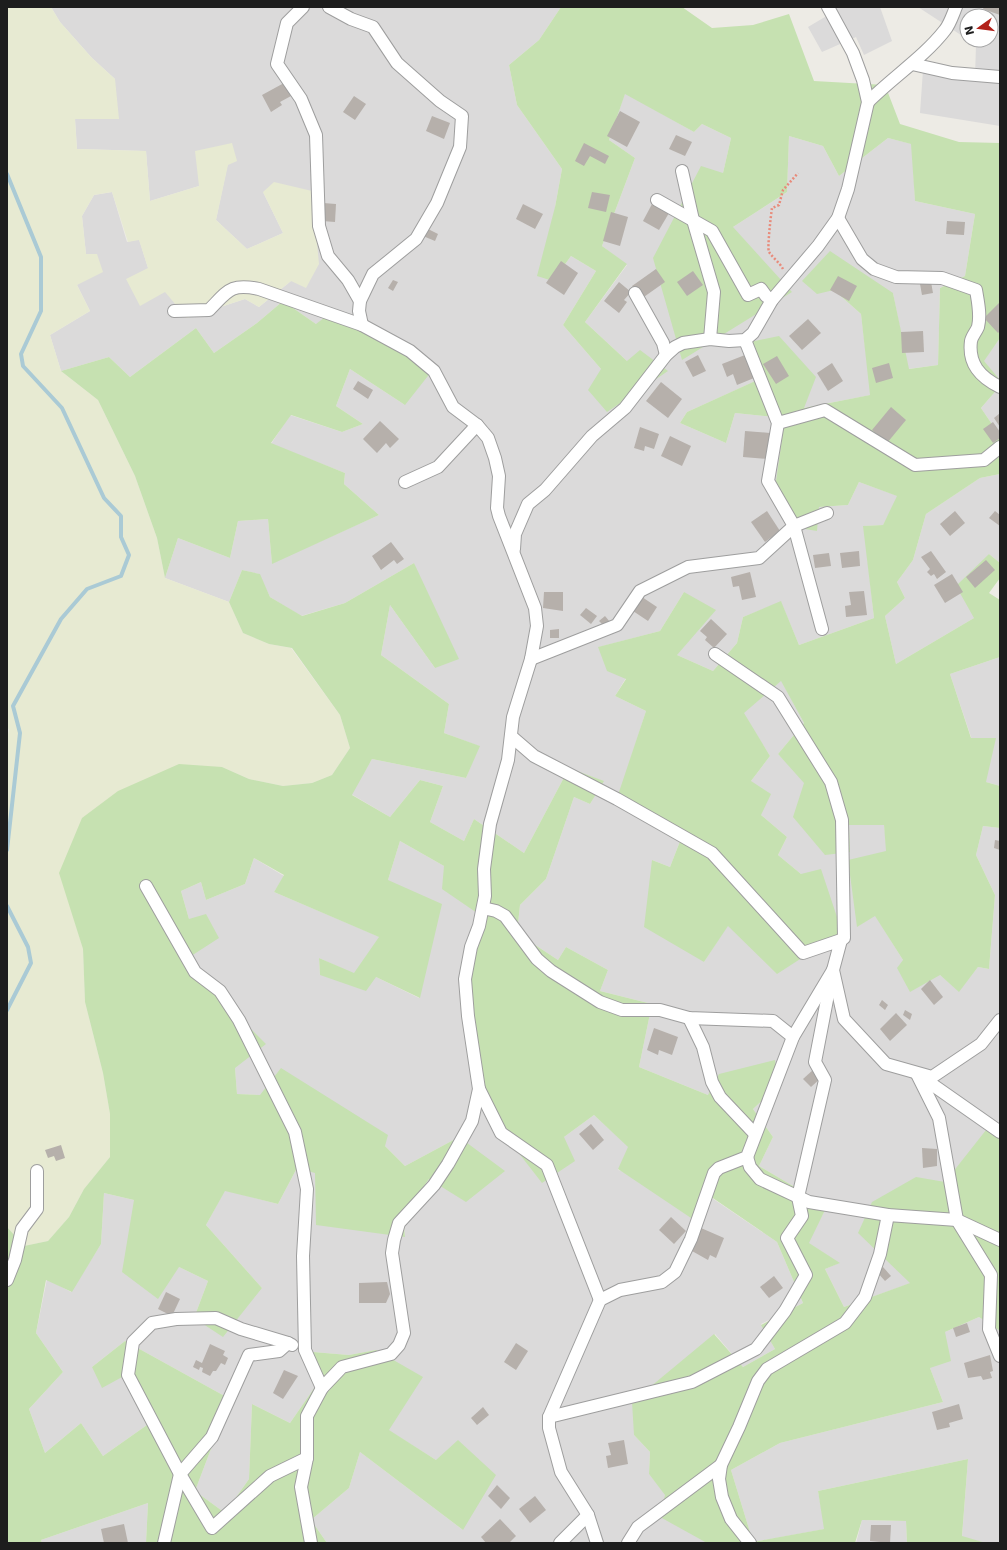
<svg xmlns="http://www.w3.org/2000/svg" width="1007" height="1550" viewBox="0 0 1007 1550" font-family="'DejaVu Sans',sans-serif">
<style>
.residential{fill:#dbdada}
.farmland{fill:#e7ead2}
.grass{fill:#c6e1b1}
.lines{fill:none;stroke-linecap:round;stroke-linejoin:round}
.stream{stroke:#aacad5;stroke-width:4}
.building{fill:#b6b0ab}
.minor-casing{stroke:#9e9e9e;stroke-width:14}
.path{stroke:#e88b7b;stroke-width:2.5;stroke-dasharray:2 2;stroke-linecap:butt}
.minor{stroke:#fff;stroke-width:12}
</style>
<rect width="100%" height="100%" fill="#edebe5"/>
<!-- residential -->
<g class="residential">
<path d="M51,7H561L539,40L509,65L517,105L562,169L555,207L553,281L571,256L596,271L563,325L601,369L627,361L585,322L627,265L602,246L635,158L609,140L625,93L694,132L702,124L731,138L723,173L733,227L787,192L789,136L823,146L839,176L888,138L912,144L915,201L975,214L965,276L940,288L938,365L908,369L893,293L834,290L861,314L871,395L803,408L767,376L687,412L680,423L726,443L735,413L785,418L819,507L848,505L859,482L898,496L883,525L864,526L874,618L799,645L781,602L743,617L737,643L713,671L677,655L684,592L660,631L599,647L626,678L615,696L646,711L619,795L684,831L670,867L652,860L704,962L728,925L801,874L778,855L787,837L761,815L751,781L770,756L743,713L781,680L804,723L778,754L848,825L884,824L887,851L858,926L875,915L903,960L940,975L959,991L978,967L989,969L995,895L976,855L983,826L1000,828V1132L911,1283L844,1307L825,1269L839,1263L808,1243L827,1206L759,1166L773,1137L753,1109L779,1085L708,1095L639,1067L652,1004L600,991L608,970L566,947L558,960L517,933L520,905L546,879L574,797L590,804L603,781L569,768L524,853L474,819L464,841L430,822L443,786L420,780L390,817L351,794L372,759L466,778L479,746L444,733L449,704L381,655L390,605L435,668L414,563L345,603L301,616L270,597L259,574L242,570L229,602L165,578L178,538L230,558L238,521L268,519L272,563L379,515L344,484L345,473L271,444L290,415L342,432L363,424L336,406L350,369L405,405L316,324L283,301L257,323L214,353L196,328L130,377L109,357L61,371L50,335L90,311L77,285L97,255L86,254L82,216L94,195L112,192L127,242L139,239L148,268L187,318L245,299L259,307L291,281L319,264L263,192L283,233L247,249L216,220L232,143L199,186L150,201L146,151L77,149L75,119L115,79L92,58L60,22Z"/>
<path d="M823,7H880L892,41L864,55L856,37L822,52L808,27L830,14Z"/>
<path d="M918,7H1000V126L920,113L923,70L975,77L976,45L969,40H991V16H967V39Z"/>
<path d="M1000,338V380L983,361Z"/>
<path d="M1000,386V436L981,408Z"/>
<path d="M1000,474V563L989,554L974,618L896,664L885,616L905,598L897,582L913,560L926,514L980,478Z"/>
<path d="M1000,657V786L986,782L950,674Z"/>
<path d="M400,841L444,866L480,914L564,1137L594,1115L629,1147L618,1170L703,1192L777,1242L803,1303L761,1324L775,1349L743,1367L715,1334L634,1435L650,1452L649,1474L707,1543H327L311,1520L349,1488L360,1452L463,1530L436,1460L388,1430L376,1350L349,1355L313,1352L317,1384L290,1423L252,1404L249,1479L225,1513L195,1491L230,1399L125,1341L92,1367L124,1376L147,1425L103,1456L81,1423L45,1453L29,1409L63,1372L36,1333L47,1279L71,1292L101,1244L104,1193L134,1200L179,1267L208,1281L194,1318L262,1288L206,1225L225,1190L278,1204L297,1168L315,1172L405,1236L403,1216L459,1137L405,1166L385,1146L260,1095L237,1094L235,1068L210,988L188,958L189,919L181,891L201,882L206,900L245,884L254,858L284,876L274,892L380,937L354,974L319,958L320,975L376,977L419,998L388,880Z"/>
<path d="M979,1317L1000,1331V1543H986L962,1537L968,1459L818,1491L825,1529L753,1542L731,1470L780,1443L943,1402L930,1368L945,1332Z"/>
<path d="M148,1503L146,1543H42L41,1540Z"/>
<path d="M862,1520L906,1521L907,1543H856Z"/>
</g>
<!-- farmland -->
<path class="farmland" d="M7,7H51L60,22L92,58L115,79L119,119H75L77,149L146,151L150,201L199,186L195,151L232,143L237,161L228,165L216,220L247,249L283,233L263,192L274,182L312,191L319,264L306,288L291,281L259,307L245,299L187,318L165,292L140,306L126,279L148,268L139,240L128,242L112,192L94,195L82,216L86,254H97L103,272L77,285L90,311L50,335L61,371L98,400L135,476L157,538L165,578L229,602L243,633L269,644L291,648L340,715L350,748L332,775L312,783L283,786L249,779L222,767L72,912L83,949L85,1002L103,1073L110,1114V1157L84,1189L69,1217L48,1241L24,1246L7,1227V739L9,729L7,728Z"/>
<!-- grass -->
<g class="grass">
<path d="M561,7H682L712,28L753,25L789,14L814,81L885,85L900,124L959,142L1000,143V338L984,361L1000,380V386L981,408L1000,436V474L980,478L926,514L913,560L897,582L905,598L885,616L896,664L974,618L956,586L989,554L1000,563V578L989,593L1000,600V657L950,674L971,738H996L986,782L1000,786V828L983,826L976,855L995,895L989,969L978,967L959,992L940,975L910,992L897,968L903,960L875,916L857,927L848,860L886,851L884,825H849L850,852L825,855L793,817L804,783L778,754L804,723L781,681L744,713L770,756L751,781L771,794L761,815L787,837L778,855L801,874L821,869L842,932L777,974L728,926L704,962L644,927L652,860L670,867L684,831L618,795L646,711L615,696L626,679L607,671L598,647L660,631L684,592L716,610L677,655L713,671L737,643L743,617L781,601L799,645L874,618L863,526L883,525L897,496L859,482L848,505L819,507L817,531L799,528L775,488L785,418L735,413L726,443L680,423L687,412L766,376L750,342L779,336L816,377L804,408L870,395L861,314L834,290L817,294L802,281L830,251L893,293L909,369L938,365L940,288L965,276L975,214L915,201L911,144L888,138L839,176L823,146L789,136L787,192L733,227L792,292L682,360L653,258L701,166L723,173L731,138L702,124L694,132L625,94L609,140L635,158L602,246L627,264L585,322L627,361L640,350L668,371L607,412L588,390L601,369L563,325L596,271L571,256L553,281L537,276L555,207L562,169L517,105L509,65L539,40Z"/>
<path d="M283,301L316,324L333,311L435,367L405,405L350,369L336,406L363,424L342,432L291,415L271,443L345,473L344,484L379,515L272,564L268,519L238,521L230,558L178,538L165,578L157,538L135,476L98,400L61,371L109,357L130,377L196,328L214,353L257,323Z"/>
<path d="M414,563L459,659L435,668L390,605L381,655L449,704L444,733L480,746L466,778L372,759L352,795L390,817L420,780L443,786L430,822L464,841L474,819L524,853L569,768L604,781L590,804L574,797L546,879L520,905L517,933L558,960L566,947L608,970L600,991L652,1004L639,1067L708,1095L719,1074L775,1060L779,1085L753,1109L773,1137L759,1166L827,1206L809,1243L840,1263L825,1269L844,1307L910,1283L858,1233L872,1202L916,1177L945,1182L990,1125L1000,1132V1331L979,1317L945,1332L951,1361L930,1368L943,1402L780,1443L731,1470L753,1542L824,1529L818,1491L968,1459L962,1536L986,1543H907L906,1521L862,1520L855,1543H707L660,1517L665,1495L649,1474L650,1452L634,1435L632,1402L714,1334L743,1367L775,1349L761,1325L803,1303L777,1242L704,1192L694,1220L618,1169L628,1147L594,1115L564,1137L575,1161L542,1183L486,1111L460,984L480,915L442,889L444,866L400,841L388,880L442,904L420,998L376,977L366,991L320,975L319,958L354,973L379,937L274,892L284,875L254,858L245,884L206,900L201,882L181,891L189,919L206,914L219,938L188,958L210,988L266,1044L235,1068L237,1094L260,1095L281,1068L388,1135L385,1146L405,1166L459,1137L505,1171L466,1202L429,1179L403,1216L405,1237L316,1225L315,1173L297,1168L278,1204L225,1191L206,1225L262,1288L223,1337L194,1318L208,1281L179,1267L158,1299L122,1272L134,1200L104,1193L101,1244L72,1292L46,1280L36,1333L63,1372L29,1409L45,1453L81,1423L103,1456L147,1425L124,1376L102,1388L92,1367L125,1341L230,1399L195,1491L225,1513L249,1479L252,1404L290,1423L317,1384L313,1352L349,1355L376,1350L423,1377L389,1430L436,1460L458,1440L496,1475L463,1530L360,1452L349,1488L311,1520L327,1543H146L148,1503L41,1540L42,1543H7V1227L24,1246L48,1241L69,1217L84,1189L110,1157V1114L103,1073L85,1002L83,949L59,873L82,818L118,791L179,764L222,767L249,779L283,786L312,783L332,775L350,748L340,715L292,648L269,644L243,633L229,602L242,570L260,574L270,597L302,616L345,603Z"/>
</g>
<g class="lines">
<!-- stream -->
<g class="stream">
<path d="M7,174L41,257V311L21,354L23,366L62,408L104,498L121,516V537L129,555L121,576L87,589L61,619L13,706L20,733L7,850"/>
<path d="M7,906L28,947L31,963L7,1010"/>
</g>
</g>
<!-- building -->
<g class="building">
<path d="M984,7H1000V15L983,9Z"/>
<path d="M284,83L291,96L280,102L282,105L271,112L262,95Z"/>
<path d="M354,96L366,104L355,120L343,112Z"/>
<path d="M620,111L640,122L627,147L607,136Z"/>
<path d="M432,116L450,123L444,139L426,131Z"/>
<path d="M676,135L692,142L685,156L669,149Z"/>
<path d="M584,143L609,156L605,164L590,156L584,166L575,161Z"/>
<path d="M592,192L610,195L606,212L588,208Z"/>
<path d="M323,203L336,204L335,222L322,221Z"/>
<path d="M523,204L543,214L535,229L516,219Z"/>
<path d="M652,204L669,213L659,230L643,221Z"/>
<path d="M611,212L628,217L620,246L603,241Z"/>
<path d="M947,221L965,222L964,235L946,234Z"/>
<path d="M426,228L438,234L435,241L423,236Z"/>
<path d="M561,261L578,273L564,295L546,283Z"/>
<path d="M656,269L665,282L641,299L632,286Z"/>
<path d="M693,271L703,285L687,296L677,282Z"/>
<path d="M838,276L857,286L849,301L830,290Z"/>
<path d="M393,280L398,282L393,291L388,288Z"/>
<path d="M619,282L631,292L624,300L627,302L619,313L604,301Z"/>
<path d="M931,282L933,293L922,295L920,284Z"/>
<path d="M1000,302V331L998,333L984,318Z"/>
<path d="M808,319L821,333L802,350L789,336Z"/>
<path d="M923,331L924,352L902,353L901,332Z"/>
<path d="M698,355L706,371L693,377L685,362Z"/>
<path d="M745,355L754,378L737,385L733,374L727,377L722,364Z"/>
<path d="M777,356L789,376L776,384L763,364Z"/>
<path d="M832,363L843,381L828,391L817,373Z"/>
<path d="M889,363L893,378L876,383L872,368Z"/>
<path d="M358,381L373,390L368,399L353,389Z"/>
<path d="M661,382L682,399L668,418L646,401Z"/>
<path d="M891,407L906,420L887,443L872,430Z"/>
<path d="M1000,413V427L994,418Z"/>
<path d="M380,421L399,439L390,448L386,443L377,453L363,439Z"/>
<path d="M993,422L1000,432V438L993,443L983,429Z"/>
<path d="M640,427L659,434L654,449L645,446L644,451L634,448Z"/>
<path d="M745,431L770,433L768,459L743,457Z"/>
<path d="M670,436L691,446L682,466L661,456Z"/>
<path d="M767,511L780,531L765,542L751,522Z"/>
<path d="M955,511L965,523L950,536L940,524Z"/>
<path d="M995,511L1000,515V526L989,518Z"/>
<path d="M391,542L404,559L397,564L394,560L381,570L372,556Z"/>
<path d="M859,551L860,566L842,568L840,553Z"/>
<path d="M931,551L946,572L937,579L934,574L931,576L927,572L930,569L921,557Z"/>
<path d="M829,553L831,566L815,568L813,555Z"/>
<path d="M986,560L995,570L975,588L966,577Z"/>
<path d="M750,572L756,597L742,600L739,586L733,587L731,577Z"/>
<path d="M952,574L963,592L945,603L934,585Z"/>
<path d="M864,591L867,615L846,617L845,606L851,605L849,592Z"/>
<path d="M544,592H563V611L543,608Z"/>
<path d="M639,595L657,607L648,621L630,609Z"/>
<path d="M586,608L597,616L591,624L580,615Z"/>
<path d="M605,616L610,622L604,626L599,621Z"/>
<path d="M711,619L727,634L714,648L705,640L707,637L700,631Z"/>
<path d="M559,629V638H550V630Z"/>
<path d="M995,840L1000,841V850L994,848Z"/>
<path d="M930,980L943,997L934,1005L921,989Z"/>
<path d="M882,1000L888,1005L885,1010L879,1005Z"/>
<path d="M905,1010L912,1014L910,1020L903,1015Z"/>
<path d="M896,1013L907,1025L890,1041L880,1029Z"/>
<path d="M654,1028L678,1037L672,1055L659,1050L658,1055L647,1050Z"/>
<path d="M814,1069L822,1077L811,1087L803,1079Z"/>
<path d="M591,1124L604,1140L593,1150L579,1134Z"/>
<path d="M61,1145L65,1158L56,1161L54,1156L48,1158L45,1150Z"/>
<path d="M922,1148L937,1149V1166L923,1168Z"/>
<path d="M671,1217L686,1231L674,1244L659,1230Z"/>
<path d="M701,1228L724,1238L716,1258L710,1255L708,1260L692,1251Z"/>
<path d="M883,1267L891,1276L885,1281L877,1272Z"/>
<path d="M774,1276L783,1288L769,1298L760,1287Z"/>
<path d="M387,1282L390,1294L386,1303H359V1283Z"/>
<path d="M166,1292L180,1299L172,1316L158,1309Z"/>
<path d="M967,1323L970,1332L956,1337L953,1328Z"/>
<path d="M516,1343L528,1351L516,1370L504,1362Z"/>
<path d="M210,1344L225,1351L223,1355L228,1358L225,1365L221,1363L216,1371H213L210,1376L202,1372L203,1368L200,1367L199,1370L193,1367L196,1360L202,1363Z"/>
<path d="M990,1355L993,1371L990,1372L992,1378L983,1380L981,1376L968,1378L964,1363Z"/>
<path d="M284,1370L298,1376L283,1399L273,1393Z"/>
<path d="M959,1404L963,1419L949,1423L950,1427L937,1430L932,1412Z"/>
<path d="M483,1407L489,1415L477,1425L471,1418Z"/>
<path d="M624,1440L628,1464L608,1468L606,1456L611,1455L608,1443Z"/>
<path d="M497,1485L510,1498L501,1509L488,1496Z"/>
<path d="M535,1496L546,1510L530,1523L519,1509Z"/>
<path d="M500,1519L516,1536L509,1543H486L481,1537Z"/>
<path d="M124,1524L128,1543H104L101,1529Z"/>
<path d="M871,1525H891L890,1543L870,1541Z"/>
</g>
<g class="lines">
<defs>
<g id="minor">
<path d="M303,7L287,23L277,64L301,99L316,135L319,226L328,256L348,280L360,301"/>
<path d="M329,7L351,19L373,27L397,63L440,101L462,116L460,147L437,203L416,239L373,274L360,301L359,311L362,325"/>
<path d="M912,64L952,73L1000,77"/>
<path d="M868,102C893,77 924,57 945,30C950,24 953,14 956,7"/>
<path d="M682,171L693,220L714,292L710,339"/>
<path d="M657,200L712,231L748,295L761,289L766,296L772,300"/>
<path d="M838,218L862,259L874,269L896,277L942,278L976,290C978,302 981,315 978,327C976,332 972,336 971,341C968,364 980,377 1000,387"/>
<path d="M635,293L663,343L666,355"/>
<path d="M174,311L209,310C228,291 230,283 259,289L362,325L410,351L434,371L453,407L477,425L488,438L495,458L499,476L497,508L499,516L535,608L537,626L531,659L513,717L508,760L490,824L484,869L485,896L479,926L471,947L465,979L468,1016L479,1089L472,1121L448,1164L434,1185L399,1223L394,1240L392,1253L404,1333L399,1345L391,1354L342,1367L322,1388L307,1416V1458L301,1487L311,1543"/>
<path d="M745,340L778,423L768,481L794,526L822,629"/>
<path d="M778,423L825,410L915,465L984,460L1000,447"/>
<path d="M405,482L438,467L477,425"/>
<path d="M514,549L515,534L528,504L545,490L592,436L625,408L666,355L675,347L683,343L710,339L729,341L745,340L753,333L772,300L818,246L838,218L848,189L868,102L863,80L853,53L828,7"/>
<path d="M715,654L778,697L831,782L842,820L844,938L841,940"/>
<path d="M531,659L617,625L640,591L688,567L759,558L794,526L827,513"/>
<path d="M512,737L534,756L617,799L712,853L803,953L841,940L833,970L844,1019L886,1064L932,1077L981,1044L1000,1020"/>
<path d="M146,886L195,972L220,991L239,1020L295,1132L307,1189L303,1256L305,1350L322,1388"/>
<path d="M483,908L496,911L505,916L537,959L551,971L600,1002L622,1010H660L689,1018L773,1021L793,1037"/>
<path d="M689,1018L703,1047L712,1082L720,1097L755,1134"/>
<path d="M917,1074L939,1118L957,1220L991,1275L989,1329L1000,1356"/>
<path d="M920,1076L1000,1132"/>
<path d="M479,1089L501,1133L547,1165L600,1300"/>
<path d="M747,1157L750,1167L760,1179L809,1202L888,1215L957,1220L1000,1240"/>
<path d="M7,1280L15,1260L22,1229L37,1209V1171"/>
<path d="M288,1343L241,1329L216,1318L176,1319L152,1323L133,1342L128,1375L180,1474L212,1528L270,1476L307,1458"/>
<path d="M549,1417L692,1382L756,1349L785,1311L806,1275L787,1238L802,1216L798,1197L825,1080L815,1062L831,979"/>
<path d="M164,1543L180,1474L212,1437L249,1355L279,1351L288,1343L292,1345"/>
<path d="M560,1543L588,1515"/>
<path d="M597,1543L588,1515L561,1472L549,1428V1417L600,1300L620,1290L662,1282L675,1272L691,1239L714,1173L719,1168L747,1157L793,1037L833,970"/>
<path d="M628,1543L638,1527L721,1465"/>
<path d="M750,1543L731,1519L722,1497L719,1479L721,1465L739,1427L758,1381L767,1369L845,1323L865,1297L880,1254L888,1215"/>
</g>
</defs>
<!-- minor casing -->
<use href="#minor" class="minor-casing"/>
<!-- path -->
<path class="path" d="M783,269C780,263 773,258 769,252C767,249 771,214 772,208L779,205L783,190L798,173"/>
<!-- minor -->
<use href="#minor" class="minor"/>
</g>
<!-- border -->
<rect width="1007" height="1550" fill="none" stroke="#1d1d1d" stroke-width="16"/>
<!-- north arrow -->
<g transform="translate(979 28) rotate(256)"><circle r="19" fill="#ffffff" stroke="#a5a5a5"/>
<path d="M0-3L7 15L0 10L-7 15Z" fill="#b22019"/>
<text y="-6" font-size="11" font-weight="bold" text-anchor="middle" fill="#1d1d1d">N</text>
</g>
</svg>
